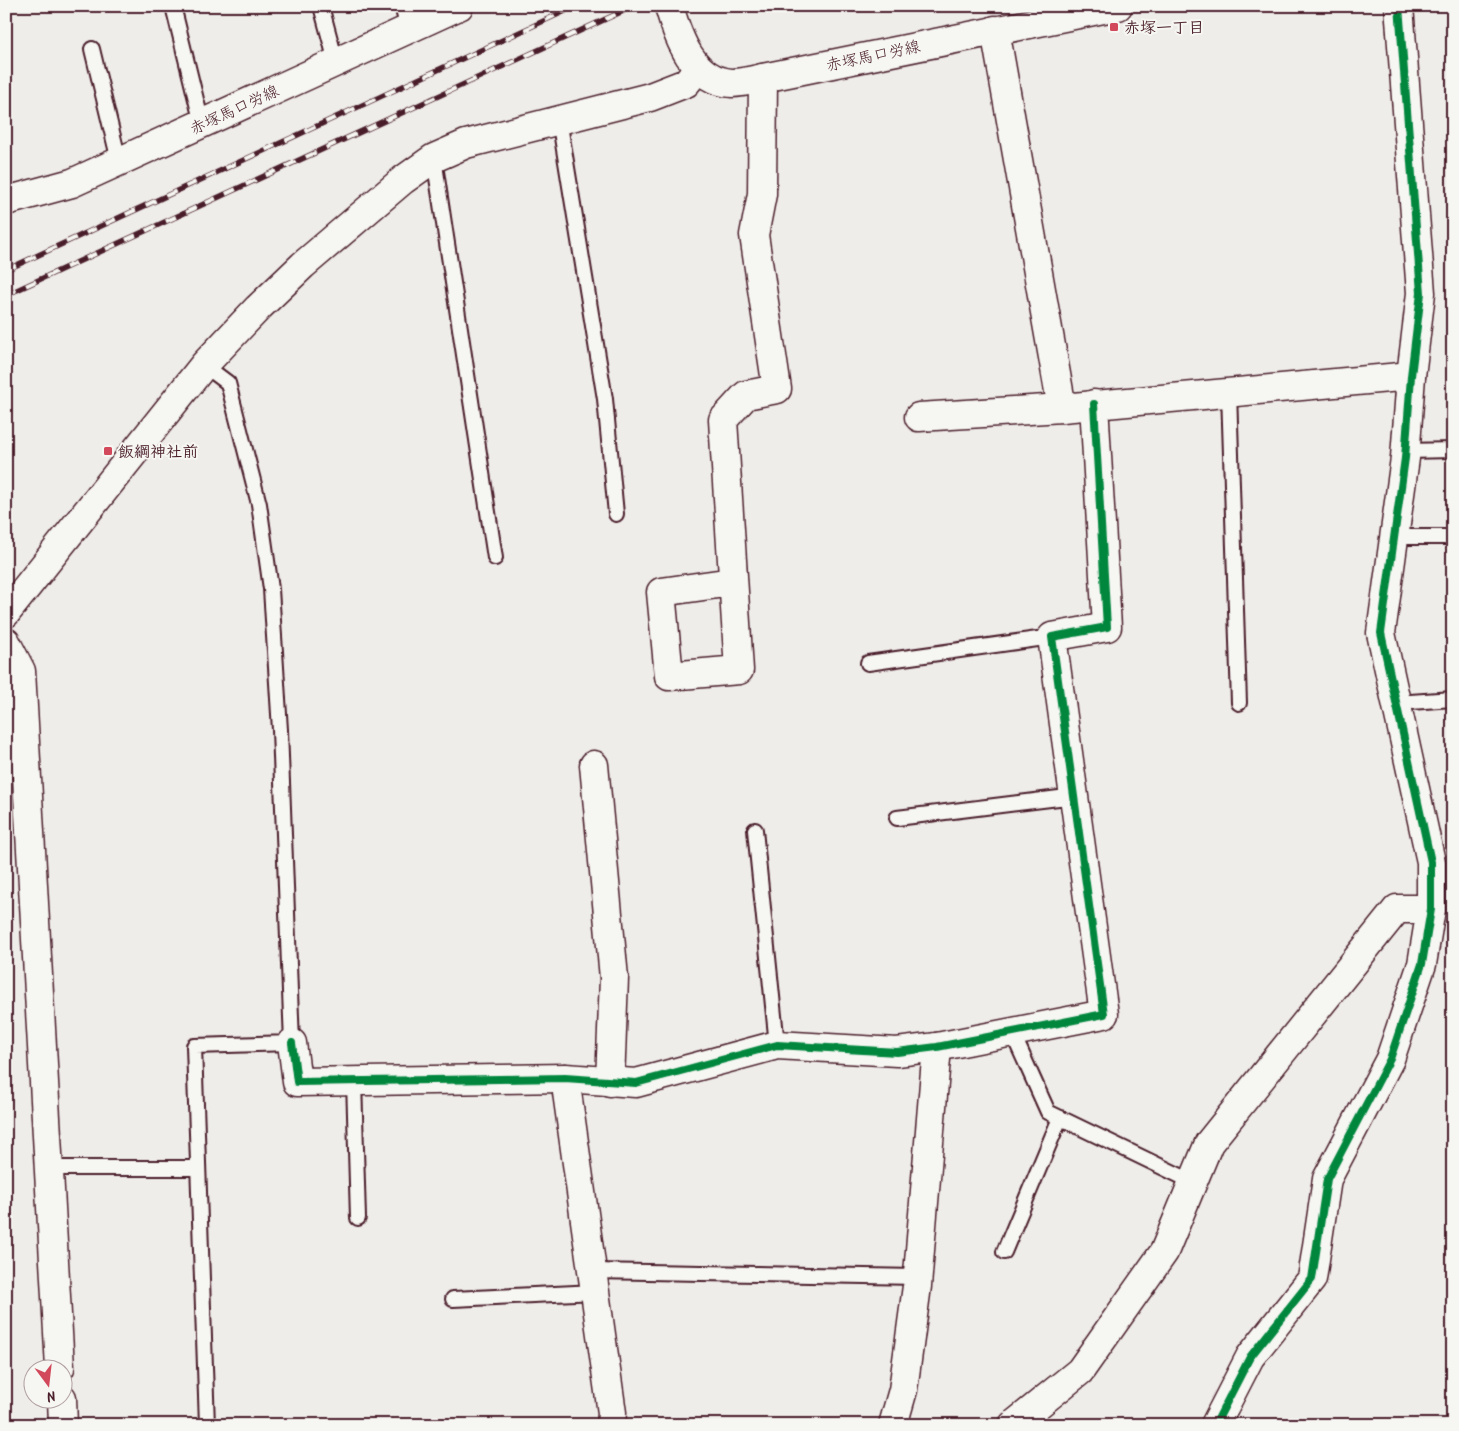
<svg xmlns="http://www.w3.org/2000/svg" width="1459" height="1431" viewBox="0 0 1459 1431" font-family="Kalam,'Klee One',sans-serif">
<style>
.lines{fill:none;stroke-linecap:round;stroke-linejoin:round}
.service-casing{stroke:#4a1f2b;stroke-width:18}
.minor-casing{stroke:#4a1f2b;stroke-width:31}
.tertiary-casing{stroke:#4a1f2b;stroke-width:31}
.secondary-casing{stroke:#4a1f2b;stroke-width:31}
.service{stroke:#f6f6f2;stroke-width:14}
.minor{stroke:#f6f6f2;stroke-width:28}
.tertiary{stroke:#f6f6f2;stroke-width:28}
.secondary{stroke:#f6f6f2;stroke-width:28}
.rail-casing{stroke:#4a1f2b;stroke-width:5.5}
.rail{stroke:#f6f6f2;stroke-width:4;stroke-dasharray:11;stroke-linecap:butt}
.cycleway-casing{stroke:#f6f6f2;stroke-width:11}
.cycleway{stroke:#00873e;stroke-width:8}
.poi-dot{fill:#d1495b;stroke:#f6f6f2;stroke-width:2}
.labels{text-anchor:middle;stroke-width:4;stroke-linejoin:round;paint-order:stroke}
.poi-label{font-size:16px;font-weight:bold;fill:#4a1f2b;stroke:#f6f6f2;text-anchor:start}
.street-label{font-size:16px;fill:#4a1f2b;stroke:#f6f6f2}
</style>
<rect width="100%" height="100%" fill="#efedea"/>
<filter id="ink" filterUnits="userSpaceOnUse"><feTurbulence type="fractalNoise" baseFrequency=".02" numOctaves="2"/><feDisplacementMap in="SourceGraphic" scale="10" xChannelSelector="R" yChannelSelector="G"/><feConvolveMatrix kernelMatrix="1 2 1 2 8 2 1 2 1" color-interpolation-filters="sRGB"/></filter>
<g filter="url(#ink)">
<g class="lines">
<defs>
<g id="service">
<path d="M173,6L202,124"/>
<path d="M321,6L336,62"/>
<path d="M402,6L408,29"/>
<path d="M92,49L119,161"/>
<path d="M559,119L605,399L616,514"/>
<path d="M434,158L495,558"/>
<path d="M204,365L228,383L259,504L271,589L280,730L292,1043L194,1046L207,1425"/>
<path d="M1229,392L1239,703"/>
<path d="M1406,451L1453,450"/>
<path d="M1394,537H1453"/>
<path d="M868,663L1052,637"/>
<path d="M1396,703L1453,699"/>
<path d="M897,818L1075,796"/>
<path d="M755,830L777,1045"/>
<path d="M1012,1032L1048,1112L1193,1182"/>
<path d="M354,1081L358,1218"/>
<path d="M49,1168H198"/>
<path d="M1004,1252L1060,1118"/>
<path d="M593,1271L918,1277"/>
<path d="M453,1299L596,1292"/>
</g>
<g id="minor">
<path d="M995,30L1062,408"/>
<path d="M919,417L1062,408L1411,376"/>
<path d="M732,582L661,592L669,676L739,670L723,420L746,395L777,389L754,235L762,194L763,78"/>
<path d="M6,642L21,671L60,1368"/>
<path d="M594,765L614,978L610,1082"/>
<path d="M292,1043L297,1082L565,1078L636,1083L777,1045L897,1052L937,1047L1104,1014L1052,637L1107,627L1094,404"/>
<path d="M565,1078L612,1413L611,1425"/>
<path d="M62,1398L63,1425"/>
<path d="M893,1425L903,1390L917,1286L937,1047"/>
<path d="M1013,1425L1080,1371L1164,1252L1209,1143L1397,909H1431"/>
<path d="M1215,1425L1250,1357L1312,1279L1327,1179L1390,1059L1422,964L1431,909V862L1381,633L1405,458L1411,376L1421,293L1399,6"/>
</g>
<path id="tertiary" d="M6,613L204,365L258,308L303,265L403,180L434,158L466,144L650,97L686,83L698,68"/>
<g id="secondary">
<path d="M669,6C678,38 693,81 732,83C742,83 754,80 763,78L1118,6"/>
<path d="M6,201L72,183L459,6"/>
</g>
</defs>
<!-- service casing -->
<use href="#service" class="service-casing"/>
<!-- minor casing -->
<use href="#minor" class="minor-casing"/>
<!-- tertiary casing -->
<use href="#tertiary" class="tertiary-casing"/>
<!-- secondary casing -->
<use href="#secondary" class="secondary-casing"/>
<!-- service -->
<use href="#service" class="service"/>
<!-- minor -->
<use href="#minor" class="minor"/>
<!-- tertiary -->
<use href="#tertiary" class="tertiary"/>
<!-- secondary -->
<use href="#secondary" class="secondary"/>
<defs>
<g id="rail">
<path d="M6,270L576,6"/>
<path d="M6,295L634,6"/>
</g>
</defs>
<!-- rail casing -->
<use href="#rail" class="rail-casing"/>
<!-- rail -->
<use href="#rail" class="rail"/>
<defs>
<g id="cycleway">
<path d="M292,1043L297,1082L565,1078L636,1083L777,1045L897,1052L937,1047L1104,1014L1052,637L1107,627L1094,404"/>
<path d="M1215,1425L1250,1357L1312,1279L1327,1179L1390,1059L1422,964L1431,909V862L1381,633L1405,458L1411,376L1421,293L1399,6"/>
</g>
</defs>
<!-- cycleway casing -->
<use href="#cycleway" class="cycleway-casing"/>
<!-- cycleway -->
<use href="#cycleway" class="cycleway"/>
</g>
</g>
<!-- markers -->
<g class="poi-dot">
<rect x="1109" y="22" width="10" height="10" rx="2.5"/>
<rect x="103" y="446" width="10" height="10" rx="2.5"/>
</g>
<g class="labels">
<!-- poi labels -->
<g class="poi-label">
<text x="1124" y="33">赤塚一丁目</text>
<text x="118" y="457">飯綱神社前</text>
</g>
<!-- street labels -->
<g class="street-label">
<text transform="translate(873 55) rotate(-12)" y="6">赤塚馬口労線</text>
<text transform="translate(234 109) rotate(-25)" y="6">赤塚馬口労線</text>
</g>
</g>
<!-- margin -->
<rect width="1459" height="1431" fill="none" stroke="#f6f6f2" stroke-width="25"/>
<rect x="12" y="12" width="1434" height="1406" fill="none" stroke="#4a1f2b" stroke-width="2" filter="url(#ink)"/>
<!-- north arrow -->
<g transform="translate(48 1384) rotate(165)"><circle r="24" fill="#f6f6f2" stroke="#b1a0a2"/>
<path d="M0-4L9 19L0 12L-9 19Z" fill="#d1495b"/>
<text y="-8" font-size="14" font-weight="bold" text-anchor="middle" fill="#4a1f2b">N</text>
</g>
</svg>
